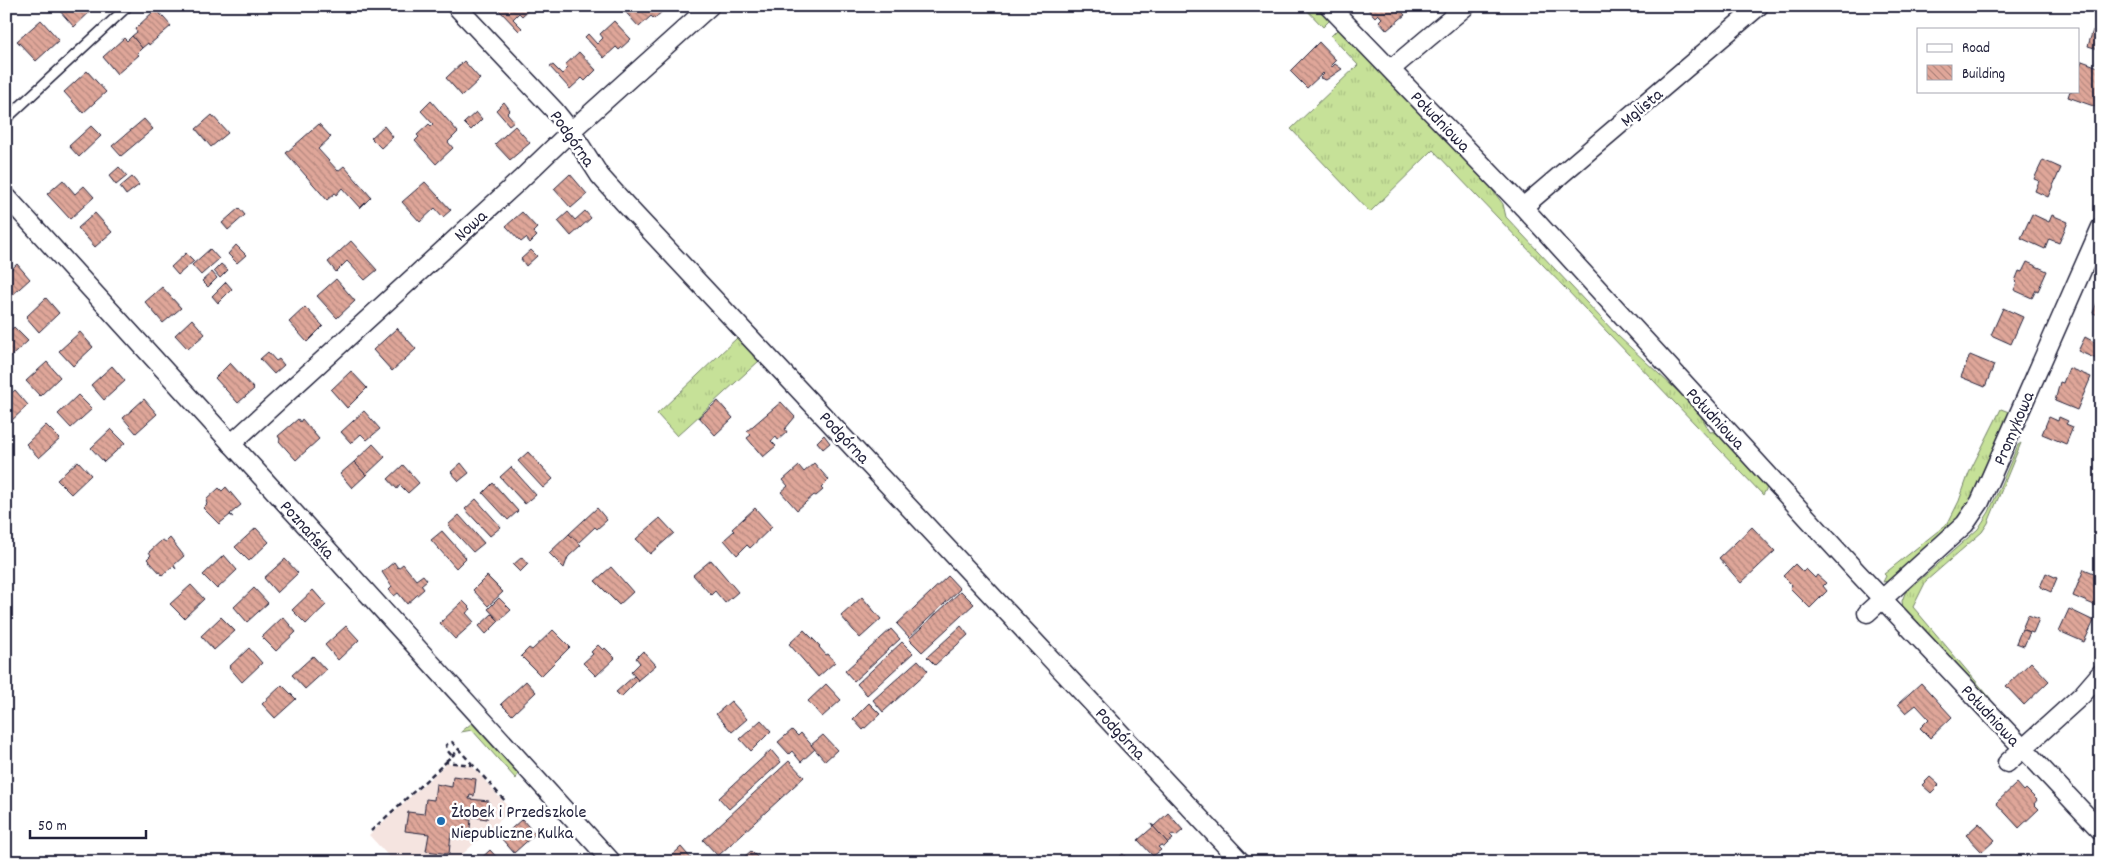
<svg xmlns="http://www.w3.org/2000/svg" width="2107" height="868" viewBox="0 0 2107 868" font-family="Dekko,sans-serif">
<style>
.built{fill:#f5e4e0}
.grass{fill:url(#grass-tufts);stroke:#74826a}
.building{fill:url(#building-back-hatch);stroke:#22223b}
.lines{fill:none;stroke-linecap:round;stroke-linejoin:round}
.service-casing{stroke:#22223b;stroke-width:12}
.minor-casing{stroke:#22223b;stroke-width:21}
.path{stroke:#22223b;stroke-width:2.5;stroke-dasharray:5 4;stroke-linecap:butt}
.service{stroke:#fff;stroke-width:9}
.minor{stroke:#fff;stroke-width:18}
.poi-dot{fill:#1f6fb2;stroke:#fff;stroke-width:2}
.labels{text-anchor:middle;stroke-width:5;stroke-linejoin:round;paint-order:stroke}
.street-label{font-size:18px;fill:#22223b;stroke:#fff}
.poi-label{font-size:18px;fill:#22223b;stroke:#fff;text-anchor:start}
</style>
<defs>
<pattern id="grass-tufts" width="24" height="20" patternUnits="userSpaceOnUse" patternTransform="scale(1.25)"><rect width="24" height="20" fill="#c6e198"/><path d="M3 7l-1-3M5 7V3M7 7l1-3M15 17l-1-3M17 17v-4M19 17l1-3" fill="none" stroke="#aac184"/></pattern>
<pattern id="building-back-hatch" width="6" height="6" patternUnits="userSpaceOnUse" patternTransform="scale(1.25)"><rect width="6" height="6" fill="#dfa699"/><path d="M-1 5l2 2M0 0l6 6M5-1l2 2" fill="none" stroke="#b4877e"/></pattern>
</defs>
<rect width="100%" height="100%" fill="#fff"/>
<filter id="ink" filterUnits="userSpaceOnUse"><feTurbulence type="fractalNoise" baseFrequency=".02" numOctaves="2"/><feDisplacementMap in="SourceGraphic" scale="10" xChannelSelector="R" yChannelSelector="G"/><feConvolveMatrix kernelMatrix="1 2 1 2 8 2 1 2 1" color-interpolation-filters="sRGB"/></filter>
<g filter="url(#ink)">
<!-- built -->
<path class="built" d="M447,763L472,766L511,810L454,862H394L369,835Z"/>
<!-- grass -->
<g class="grass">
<path d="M1303,6H1323L1333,17L1323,27Z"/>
<path d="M1341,26L1466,155L1503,204L1506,217L1618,336L1698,410L1710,432L1719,431L1769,484L1763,495L1433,150L1370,212L1291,129L1358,65L1331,36Z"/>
<path d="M738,337L759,361L677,436L657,414Z"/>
<path d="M2001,409L2014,414L1976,504L1894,580L1883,582L1886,576L1884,574L1948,523L1959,501L1969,473Z"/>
<path d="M2021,443L1988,523L1982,532L1926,581L1913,607L1991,699L1989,701L1903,609L1902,601L1905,593L1978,529L1989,512L2018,445Z"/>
<path d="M472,723H475L519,770L516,779L472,730L461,732Z"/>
</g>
<!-- building -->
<g class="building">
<path d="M64,6H95V7L74,27L59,10Z"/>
<path d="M503,6H533L522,16L519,13L513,19L522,28L519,31L499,10Z"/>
<path d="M620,6H626L631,13L638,6H664L666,8L654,19L651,16L639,27Z"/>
<path d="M1392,6H1397L1405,15L1387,30L1379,21L1382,18L1378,14L1375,17L1366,7Z"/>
<path d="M156,9L171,26L149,45L148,43L142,48L132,36L137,32L135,29Z"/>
<path d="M41,20L59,40L36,61L17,41Z"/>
<path d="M614,21L631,39L619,50L616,47L604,58L585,37L588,34L597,44L603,38L600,34Z"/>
<path d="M2093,30L2101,33V50L2088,46Z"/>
<path d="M132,36L142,48L137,53L139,55L117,74L103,57L124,38L127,41Z"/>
<path d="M1319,42L1336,60L1331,65L1332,67L1335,64L1342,69L1326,80L1320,78L1324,74L1323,73L1307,88L1290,71Z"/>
<path d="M579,52L596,70L585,81L582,78L570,89L550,67L553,65L562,74L568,68L565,65Z"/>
<path d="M464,61L480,79L462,96L446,78Z"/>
<path d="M2082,61L2101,68L2099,108L2068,97L2070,91H2078V70Z"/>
<path d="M87,71L106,92L83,113L64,92Z"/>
<path d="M431,101L458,132L448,142L453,148L436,164L415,141L419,137L417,135L429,124L431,126L433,124L421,111Z"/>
<path d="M504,102L510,110L507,113L514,121L509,125L496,110Z"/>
<path d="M476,112L482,119L471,130L464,123Z"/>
<path d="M212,115L228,133L211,147L196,129Z"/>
<path d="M144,119L153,129L121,156L112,146Z"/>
<path d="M319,124L331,137L318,149L338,171L344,166L371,197L360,208L342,188L336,195L335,193L327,200L286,153Z"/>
<path d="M91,126L101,136L79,157L69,146Z"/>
<path d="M384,126L393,137L381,148L371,138Z"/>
<path d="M515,126L530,143L510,160L495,144Z"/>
<path d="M2043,160L2061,168L2048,197L2035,191L2039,181L2034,179Z"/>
<path d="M119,167L127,176L116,185L109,176Z"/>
<path d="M570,174L587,194L571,208L554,189Z"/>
<path d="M132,177L139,185L126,195L120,187Z"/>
<path d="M63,180L75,194L84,186L94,197L70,219L47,194Z"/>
<path d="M425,182L451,210L443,217L435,208L420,222L402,202Z"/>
<path d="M239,208L245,215L228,230L222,223Z"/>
<path d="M585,211L591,218L571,236L558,221L568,212L575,220Z"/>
<path d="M522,212L537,228L533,232L537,236L530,243L526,238L521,242L506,226Z"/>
<path d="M95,213L112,232L95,247L78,228Z"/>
<path d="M2032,214L2049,222L2052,215L2068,222L2059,243L2049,239L2045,249L2021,238Z"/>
<path d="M351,241L377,270L365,280L347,261L336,272L328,262Z"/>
<path d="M236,245L246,255L237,263L228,254Z"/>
<path d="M210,249L219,259L201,275L192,265Z"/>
<path d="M531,250L537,256L526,266L521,259Z"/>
<path d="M186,253L194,261L178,275L171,267Z"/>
<path d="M2027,262L2047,271L2038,291L2036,290L2032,298L2014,290L2017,283L2015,281L2019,271L2022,272Z"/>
<path d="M17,264L30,279L9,298L6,295V274Z"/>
<path d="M221,264L228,270L220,278L214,271Z"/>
<path d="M212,272L217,278L208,287L202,281Z"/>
<path d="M336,279L355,301L337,318L317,296Z"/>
<path d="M226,282L232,289L218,303L212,296Z"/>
<path d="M162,287L181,308L163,323L145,302Z"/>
<path d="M46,298L59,313L39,332L26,317Z"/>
<path d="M2098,300H2101V316L2093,313Z"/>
<path d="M305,307L323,326L307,342L289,322Z"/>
<path d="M2003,308L2023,317L2011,344L1991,335Z"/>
<path d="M192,319L205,334L188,349L175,335Z"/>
<path d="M14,327L28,341L7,360L6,334Z"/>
<path d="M397,328L416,349L392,371L373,350Z"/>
<path d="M80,332L93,347L73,366L59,351Z"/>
<path d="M2100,334L2101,361L2078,351L2085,337L2096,343Z"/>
<path d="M268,352L276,361L279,359L284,365L274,374L260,359Z"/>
<path d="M1970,355L1994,365L1985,387L1961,377Z"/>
<path d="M47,362L60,377L40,396L26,381Z"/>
<path d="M230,363L254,389L238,403L215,378Z"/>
<path d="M112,366L125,381L104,400L91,385Z"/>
<path d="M2069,368L2091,377L2077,410L2055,401L2060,382L2063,383Z"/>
<path d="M351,371L367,388L347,408L331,390Z"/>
<path d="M15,390L28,405L8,424L6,398Z"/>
<path d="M78,395L92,409L71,428L58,414Z"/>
<path d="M144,399L157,414L136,433L123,418Z"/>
<path d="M718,401L733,418L715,435L699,417Z"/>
<path d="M781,402L795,417L785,429L787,432L778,440L776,437L771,441L776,446L763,457L747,438L751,435L747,431Z"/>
<path d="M364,411L380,429L367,440L361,434L351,443L341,432Z"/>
<path d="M2049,417L2058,421L2059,417L2068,421L2066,424L2073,427L2066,444L2042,434Z"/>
<path d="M298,419L300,422L302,419L319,439L296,460L279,441L280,439L278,436Z"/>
<path d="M46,425L60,439L39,458L26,444Z"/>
<path d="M111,429L125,443L104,462L91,448Z"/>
<path d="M824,435L830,443L823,449L817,442Z"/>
<path d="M373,444L385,457L366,475L354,462Z"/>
<path d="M528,452L553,479L543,488L518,461Z"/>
<path d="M78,461L91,475L71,494L57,480Z"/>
<path d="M354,462L366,475L352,488L340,474Z"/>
<path d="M461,463L469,473L459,481L451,472Z"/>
<path d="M814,463L829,480L821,488L823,490L816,496L814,495L797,510L781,492L788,486L783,480L799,466L804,472Z"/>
<path d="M403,465L419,483L408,493L400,485L397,489L388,479Z"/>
<path d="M511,467L536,495L525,504L500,477Z"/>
<path d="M493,483L518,511L508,520L483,493Z"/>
<path d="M226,487L241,505L230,514L233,517L230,515L219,524L203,508L207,504L206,500L219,488L222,491Z"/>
<path d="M476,499L501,527L490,536L465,509Z"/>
<path d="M597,508L607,520L597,529L595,527L578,543L569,534Z"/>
<path d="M755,508L772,527L750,548L747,545L737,555L724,540L734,531L732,529Z"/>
<path d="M459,515L484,543L473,552L448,525Z"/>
<path d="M660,518L674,533L650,554L636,539Z"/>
<path d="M1752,527L1775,551L1741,583L1719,558Z"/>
<path d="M256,528L269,542L249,561L235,547Z"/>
<path d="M442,531L466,558L456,568L431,540Z"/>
<path d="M569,534L581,545L568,557L564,568L549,553Z"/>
<path d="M170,538L184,556L174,565L176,569L173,566L162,575L147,559L151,555L149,552L162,540L166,542Z"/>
<path d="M224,555L237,570L217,589L203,575Z"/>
<path d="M522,557L528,564L520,572L513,565Z"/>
<path d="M285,559L298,573L277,593L264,578Z"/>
<path d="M711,560L738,592L725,603L715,591L711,595L693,575Z"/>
<path d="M394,562L398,568L403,564L416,580L423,575L427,580L421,585L424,589L407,604L398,593L394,596L389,590L392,587L382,572Z"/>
<path d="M1795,564L1803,572L1806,569L1815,578L1817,575L1826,583L1823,586L1827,591L1810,608L1790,588L1792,585L1783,576Z"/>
<path d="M611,567L633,592L619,605L595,581Z"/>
<path d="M2084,569L2101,576V602L2099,607L2073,596Z"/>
<path d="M2046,573L2057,578L2051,592L2040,587Z"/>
<path d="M487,576L503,592L488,606L473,590Z"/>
<path d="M948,576L960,589L909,637L897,624Z"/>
<path d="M191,585L204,599L184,618L170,604Z"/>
<path d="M254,588L268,603L247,622L234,607Z"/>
<path d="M313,590L326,605L306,624L292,610Z"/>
<path d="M961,591L974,604L922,652L909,639Z"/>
<path d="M862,597L881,619L860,638L841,616Z"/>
<path d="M499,598L511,610L499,621L488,609Z"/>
<path d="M463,601L471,609L466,613L474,622L455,639L440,623Z"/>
<path d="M2069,609L2094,621L2084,642L2059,631Z"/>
<path d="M492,614L499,621L486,634L479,626Z"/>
<path d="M2028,615L2039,619L2033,633L2022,629Z"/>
<path d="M221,617L235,631L214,650L201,636Z"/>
<path d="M283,617L296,632L276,651L262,637Z"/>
<path d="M346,626L359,640L338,660L325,645Z"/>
<path d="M961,626L968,635L935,665L927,657Z"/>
<path d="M891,629L900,639L854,681L845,671Z"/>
<path d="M2022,629L2030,632L2024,646L2016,643Z"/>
<path d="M553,630L570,647L541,676L521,656L529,648L532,650Z"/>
<path d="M804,630L820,646L819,647L826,655L828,654L835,662L818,677L789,644Z"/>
<path d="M902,642L913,653L867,695L857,684Z"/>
<path d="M598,645L603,650L605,648L615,658L596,676L583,663L593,654L591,652Z"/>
<path d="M249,648L262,663L242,682L229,667Z"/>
<path d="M643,651L656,665L638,680L631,672L640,663L636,658Z"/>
<path d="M313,656L326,670L305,689L292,675Z"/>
<path d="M918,660L928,671L883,712L873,700Z"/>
<path d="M2031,662L2049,681L2024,705L2006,686Z"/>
<path d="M634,676L638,680L621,697L616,692Z"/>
<path d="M526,681L536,692L512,715L501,704Z"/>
<path d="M1921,683L1952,717L1930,738L1920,728L1929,719L1916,705L1906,713L1898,704Z"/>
<path d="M826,684L841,700L822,717L808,701Z"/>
<path d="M282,685L296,699L275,718L262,704Z"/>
<path d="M731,701L747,719L732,732L716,714Z"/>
<path d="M869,703L880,714L863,730L853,719Z"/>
<path d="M761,720L771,731L751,751L740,739Z"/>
<path d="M792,730L798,736L801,733L815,749L801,762L792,751L789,754L778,742Z"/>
<path d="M823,735L837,750L825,761L811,745Z"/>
<path d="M771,750L781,762L729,809L719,798Z"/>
<path d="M789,761L804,777L718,856L703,840Z"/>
<path d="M453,776L476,779L474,796L470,795L469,799L489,801L487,819L467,816V819L471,820L469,836L451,834L449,854L426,851L429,834L405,831L408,812L424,814L426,799L434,800L436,784L452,787Z"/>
<path d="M1930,777L1939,785L1931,793L1922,785Z"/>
<path d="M2017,783L2024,791L2026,789L2037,800L2034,804L2039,809L2019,828L1996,803Z"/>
<path d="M1168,813L1183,830L1176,836L1173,834L1170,836L1173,839L1168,843L1151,824L1154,826Z"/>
<path d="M522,819L535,834L514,853L501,838Z"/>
<path d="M1979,823L1995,840L1982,852L1966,835Z"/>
<path d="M1151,824L1168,843L1164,847L1161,845L1158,847L1161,850L1153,856L1138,840L1153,827Z"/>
<path d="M681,847L694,862H665Z"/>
<path d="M490,850L501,862H477Z"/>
<path d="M751,851L762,862H738Z"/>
<path d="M1123,854L1130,862H1114L1119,857Z"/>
</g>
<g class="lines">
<defs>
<path id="service" d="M6,119L128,6"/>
<g id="minor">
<path d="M456,6L555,111L571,131L600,176L626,205L1241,862"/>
<path d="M1329,6L1523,207L1857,572L2101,831"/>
<path d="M1391,69L1466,6"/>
<path d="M6,196L612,862"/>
<path d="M1523,207L1759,6"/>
<path d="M231,444L520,180L571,131L710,6"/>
<path d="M1867,613L1965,524L1980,502L2101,227"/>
<path d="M2007,763L2082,695L2101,673"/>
</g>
</defs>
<!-- service casing -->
<use href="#service" class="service-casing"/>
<!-- minor casing -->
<use href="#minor" class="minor-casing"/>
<!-- path -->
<g class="path">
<path d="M452,756L460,749"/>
<path d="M446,761L452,756L447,750L446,745L452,742L472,764"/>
<path d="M371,831L446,762L473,765L506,802"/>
</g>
<!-- service -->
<use href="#service" class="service"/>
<!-- minor -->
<use href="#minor" class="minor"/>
</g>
</g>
<!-- markers -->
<circle class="poi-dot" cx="441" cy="821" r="5"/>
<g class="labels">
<!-- street labels -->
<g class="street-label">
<text transform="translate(1641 107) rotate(-40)" y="6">Mglista</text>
<text transform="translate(1441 121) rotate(46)" y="6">Południowa</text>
<text transform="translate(573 138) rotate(55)" y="6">Podgórna</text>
<text transform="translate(470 225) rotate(-42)" y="6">Nowa</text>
<text transform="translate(1716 418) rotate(47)" y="6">Południowa</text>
<text transform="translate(2013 428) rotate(-67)" y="6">Promykowa</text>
<text transform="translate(845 437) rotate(47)" y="6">Podgórna</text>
<text transform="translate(308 529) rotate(48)" y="6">Poznańska</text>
<text transform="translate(1991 715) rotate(47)" y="6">Południowa</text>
<text transform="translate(1121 733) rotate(47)" y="6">Podgórna</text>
</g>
<!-- poi labels -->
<g class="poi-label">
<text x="451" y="817">Żłobek i Przedszkole<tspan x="451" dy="21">Niepubliczne Kulka</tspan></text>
</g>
</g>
<!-- margin -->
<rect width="2107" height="868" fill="none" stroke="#fff" stroke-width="25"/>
<rect x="12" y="12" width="2082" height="843" fill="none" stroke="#22223b" stroke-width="2" filter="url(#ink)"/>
<!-- legend -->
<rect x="1917" y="28" width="162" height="65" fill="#ffffff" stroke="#a7a7b1"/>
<rect x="1927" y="44" width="25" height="8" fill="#ffffff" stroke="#a7a7b1"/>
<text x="1962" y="52" font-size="15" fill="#22223b">Road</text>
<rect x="1927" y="65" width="25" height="15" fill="url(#building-back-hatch)" stroke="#a7a7b1"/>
<text x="1962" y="78" font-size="15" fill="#22223b">Building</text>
<!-- scale -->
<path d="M30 830v8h116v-8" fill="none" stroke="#22223b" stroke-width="2.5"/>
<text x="38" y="830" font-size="15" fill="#22223b" stroke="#ffffff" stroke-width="4" paint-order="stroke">50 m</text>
</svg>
